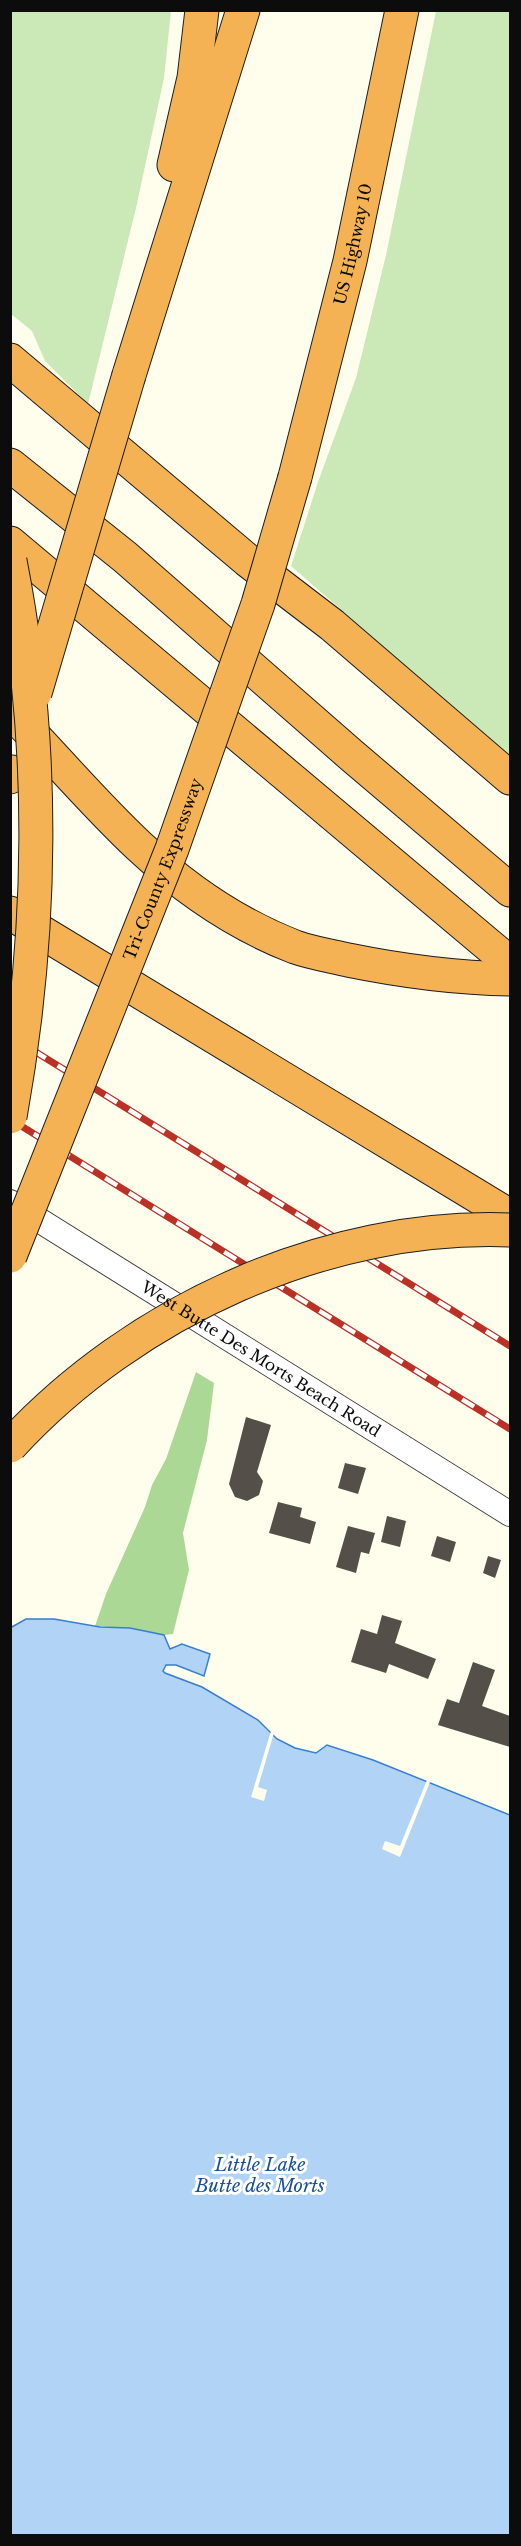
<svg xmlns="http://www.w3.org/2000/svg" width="521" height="2546" viewBox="0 0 521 2546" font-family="'Libre Baskerville',serif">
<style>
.green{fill:#cae9b6}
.forest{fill:#abd995}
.water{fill:#b1d3f6;stroke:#387fcc;stroke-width:1.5}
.pier{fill:#fffeec}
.building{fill:#554f49}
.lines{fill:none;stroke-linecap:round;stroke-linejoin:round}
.minor-casing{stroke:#3f3f3f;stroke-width:26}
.highway-casing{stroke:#1d1d1d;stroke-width:35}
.minor{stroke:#fff;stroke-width:24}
.highway{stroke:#f4b255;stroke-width:33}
.rail-casing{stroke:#bb3125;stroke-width:7}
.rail{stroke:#fff;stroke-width:4.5;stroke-dasharray:14;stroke-linecap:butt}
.highway-bridge-casing{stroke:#1d1d1d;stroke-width:35;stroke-linecap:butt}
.highway-bridge{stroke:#f4b255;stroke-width:33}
.labels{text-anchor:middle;stroke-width:6;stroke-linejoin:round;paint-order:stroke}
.street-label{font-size:16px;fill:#0c0c0c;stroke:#fff}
.water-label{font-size:18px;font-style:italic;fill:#17519d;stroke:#fff}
</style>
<rect width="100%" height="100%" fill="#fffeec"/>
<!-- green -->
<g class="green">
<path d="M10,11H171L164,78L136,208L88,404L45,361L32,331L11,314Z"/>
<path d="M436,11H510V757L291,566L318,482L356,378L386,255Z"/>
</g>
<!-- forest -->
<path class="forest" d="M196,1372L214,1383L207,1440L183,1533L189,1570L173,1634L164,1635L130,1628L95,1626L106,1594L145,1507L152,1485L166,1459Z"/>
<!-- water -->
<path class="water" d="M26,1619H54L100,1627L130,1628L164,1635L170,1649L182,1644L210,1654L204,1676L176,1665H166L163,1671L165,1673L202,1687L258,1720L277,1739L295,1748L316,1753L327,1745L373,1760L510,1815V2535H11L10,1628Z"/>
<!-- pier -->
<g class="pier">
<path d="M271,1731L274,1733L258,1787L267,1790L264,1801L251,1797Z"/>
<path d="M427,1780L430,1782L400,1857L382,1849L385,1841L400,1846Z"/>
</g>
<!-- building -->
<g class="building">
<path d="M246,1417L271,1425L257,1472L263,1481L259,1495L247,1501L235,1497L229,1484Z"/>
<path d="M345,1463L366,1468L358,1494L338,1488Z"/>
<path d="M278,1502L302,1508L300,1517L316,1522L310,1544L269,1533Z"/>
<path d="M387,1516L406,1521L400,1547L381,1542Z"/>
<path d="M348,1526L375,1533L369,1554L361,1552L356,1573L336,1567Z"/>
<path d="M437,1536L456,1542L450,1562L431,1556Z"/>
<path d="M488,1556L501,1560L495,1578L483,1573Z"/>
<path d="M382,1615L402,1621L395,1643L436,1659L428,1679L389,1664L386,1673L351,1662L361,1629L377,1634Z"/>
<path d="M473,1662L495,1670L482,1706L510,1716V1747L438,1725L447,1699L459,1703Z"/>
</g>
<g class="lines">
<defs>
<g id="minor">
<path id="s1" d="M10,1202L510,1514"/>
</g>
<g id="highway">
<path d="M174,165L194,78L202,10"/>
<path d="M10,360L247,560L332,625L510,778"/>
<path d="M129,375L243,10"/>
<path d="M10,465L125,557L350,754L510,890"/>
<path id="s2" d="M295,477L350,261L402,10"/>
<path d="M10,543L510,963"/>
<path d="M10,711C54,756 94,804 139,846C184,888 238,925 295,947C312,953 331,956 348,960C402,971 455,978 510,979"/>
<path d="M10,777L12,772"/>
<path d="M10,913L510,1216"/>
</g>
</defs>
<!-- minor casing -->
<use href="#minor" class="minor-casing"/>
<!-- highway casing -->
<use href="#highway" class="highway-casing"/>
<!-- minor -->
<use href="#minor" class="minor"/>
<!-- highway -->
<use href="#highway" class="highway"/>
<defs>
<g id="rail">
<path d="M10,1036L510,1346"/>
<path d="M10,1119L510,1429"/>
</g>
</defs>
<!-- rail casing -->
<use href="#rail" class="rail-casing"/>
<!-- rail -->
<use href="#rail" class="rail"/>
<defs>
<g id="highway-bridge">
<path d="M10,561C46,744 43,934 10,1117"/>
<path d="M35,693L129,375"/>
<path id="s3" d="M10,1256L172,849L258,604L295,477"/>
<path d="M10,1446C134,1311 327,1223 510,1230"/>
</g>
</defs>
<!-- highway-bridge casing -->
<use href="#highway-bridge" class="highway-bridge-casing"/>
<!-- highway-bridge -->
<use href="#highway-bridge" class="highway-bridge"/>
</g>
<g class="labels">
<!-- street labels -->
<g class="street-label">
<text dy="6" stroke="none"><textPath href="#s2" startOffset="240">US Highway 10</textPath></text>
<text dy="6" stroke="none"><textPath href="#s3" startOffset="416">Tri-County Expressway</textPath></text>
<text dy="6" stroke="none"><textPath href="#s1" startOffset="296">West Butte Des Morts Beach Road</textPath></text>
</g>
<!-- water labels -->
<g class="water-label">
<text x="260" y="2171">Little Lake<tspan x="260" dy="21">Butte des Morts</tspan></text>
</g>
</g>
<!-- border -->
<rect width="521" height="2546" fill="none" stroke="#0c0c0c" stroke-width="24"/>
</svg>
